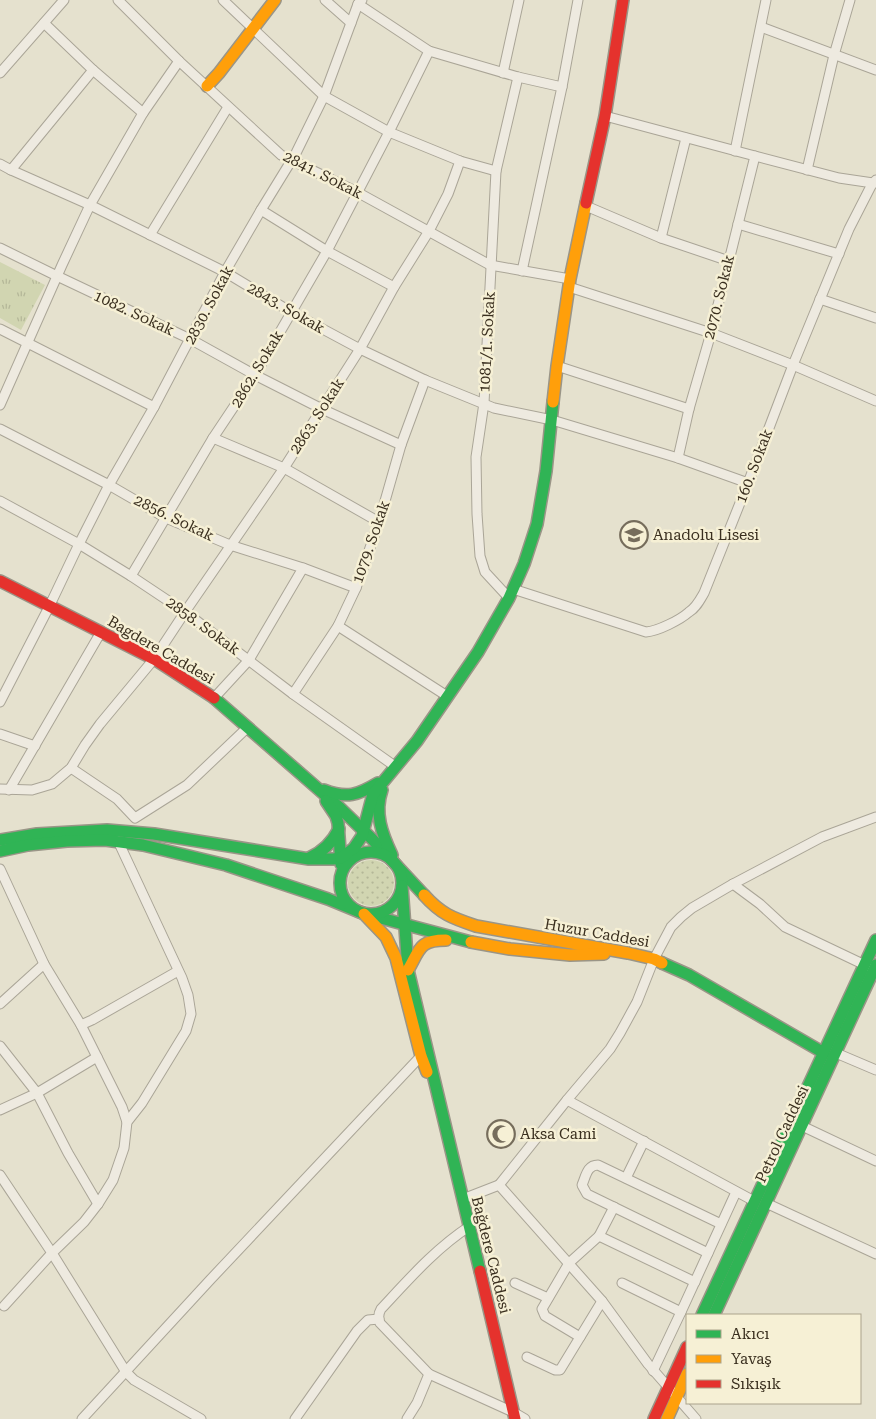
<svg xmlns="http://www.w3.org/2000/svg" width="876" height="1419" viewBox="0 0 876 1419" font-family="'Roboto Serif',serif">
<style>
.grass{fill:url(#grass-dots)}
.park{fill:url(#park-tufts)}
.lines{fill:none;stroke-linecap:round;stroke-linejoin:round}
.street-casing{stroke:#aaa597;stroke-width:11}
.fast-casing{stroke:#9a9587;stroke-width:14}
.slow-casing{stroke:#9a9587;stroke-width:14}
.jam-casing{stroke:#9a9587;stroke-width:14}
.street{stroke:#eeeae0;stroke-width:9}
.fast{stroke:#30b455;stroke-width:11}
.slow{stroke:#ff9f0a;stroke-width:11}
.jam{stroke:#e5322d;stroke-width:11}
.labels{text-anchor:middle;stroke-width:5;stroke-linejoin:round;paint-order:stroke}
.street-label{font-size:15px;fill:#3a2f1f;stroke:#f6f0d5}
.poi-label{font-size:15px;fill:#3a2f1f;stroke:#f6f0d5;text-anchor:start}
</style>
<defs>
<pattern id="grass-dots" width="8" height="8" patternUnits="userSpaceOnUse" patternTransform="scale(1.25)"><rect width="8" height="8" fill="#d1d5b1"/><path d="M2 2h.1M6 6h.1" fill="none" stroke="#b4b798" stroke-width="1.8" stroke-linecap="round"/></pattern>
<pattern id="park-tufts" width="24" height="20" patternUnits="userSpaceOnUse" patternTransform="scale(1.25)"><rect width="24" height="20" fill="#d1d5b1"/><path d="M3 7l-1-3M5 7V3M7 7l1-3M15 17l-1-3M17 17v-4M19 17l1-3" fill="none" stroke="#b4b798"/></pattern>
</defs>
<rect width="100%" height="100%" fill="#e5e1ce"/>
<!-- grass -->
<circle class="grass" cx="371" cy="883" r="23"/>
<!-- park -->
<path class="park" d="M0,262L45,285L21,330L0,318Z"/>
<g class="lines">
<defs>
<g id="street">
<path d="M118,0L179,61L281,155L357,192L490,265L570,279"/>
<path d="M223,0L324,96L389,132L460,161L496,171"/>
<path d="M325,0L351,23"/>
<path d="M358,4L429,51L518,77L562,87"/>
<path d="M44,23L93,70L143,113"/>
<path d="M761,27L876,70"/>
<path d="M0,73L64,0"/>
<path d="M503,73L519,0"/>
<path d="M605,116L755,156L711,333L689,409L678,458"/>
<path d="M735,151L766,0"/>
<path d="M755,156L839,178L873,183"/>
<path d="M0,164L11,170L90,205L225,272L291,312L360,349L425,380L494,408L552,420L678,458L748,483"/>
<path d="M11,170L93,70"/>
<path d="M807,170L834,55L850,0"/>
<path d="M586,206L661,238L729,261"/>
<path d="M261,210L327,251L394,287"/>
<path d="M738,224L839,254"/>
<path d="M150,235L228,107"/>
<path d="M661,238L686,138"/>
<path d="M0,248L57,276L190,339L255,375L322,409L401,445"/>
<path d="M522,271L562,87L578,0"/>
<path d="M569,287L711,333L793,365L876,401"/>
<path d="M820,299L876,318"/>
<path d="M0,329L154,407"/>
<path d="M557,366L689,409"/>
<path d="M0,405L62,265L90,205L143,113L179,61"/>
<path d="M0,429L109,485L166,518L230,545L303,568L356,588"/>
<path d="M213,438L284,468L379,522"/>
<path d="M0,501L79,544L131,576L185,612L293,694L396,767"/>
<path d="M131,576L213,438L255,375L327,251L389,132L429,51"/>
<path d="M513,589L646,632C658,631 680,620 689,612C696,608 700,600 704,593L748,483L793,365L849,229L871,186L876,180"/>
<path d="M509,598L485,572L480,556L477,514L476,457L484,403L496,171L518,77"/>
<path d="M338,626L447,696"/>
<path d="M293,694L338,626L356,588L379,522L401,445L425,380"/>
<path d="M214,698L249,660L303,568"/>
<path d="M0,702L49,607L79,544L109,485L154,407L225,272L261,210L296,153L324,96L358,4L362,0"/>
<path d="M0,734L35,746"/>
<path d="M71,768L117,799L135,818L187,785L248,727"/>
<path d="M0,789L32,790L52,784L71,768L85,745L100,724L154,659L185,612L284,468L360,349L394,287L429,231L448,194L460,161"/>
<path d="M9,790L101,632"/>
<path d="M118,841L182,978L188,995L191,1014L186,1031L142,1103L127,1122L124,1148L113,1180L98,1204L84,1222L52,1253L126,1372L134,1380L201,1419"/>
<path d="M0,869L44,964L81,1025L122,1107L127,1122"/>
<path d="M733,884L760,904L785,927L869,967"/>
<path d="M0,1004L44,964"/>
<path d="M81,1025L92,1020L178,971"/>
<path d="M0,1046L37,1093L68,1153L98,1204"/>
<path d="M836,1053L876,1070"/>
<path d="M567,1100L754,1201"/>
<path d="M0,1110L37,1093L97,1057"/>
<path d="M802,1126L876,1161"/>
<path d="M0,1175L52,1253L4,1306"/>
<path d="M626,1178L644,1141"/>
<path d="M499,1185L567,1100L610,1049L620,1033L637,1002L654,959L671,927L681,917L692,908L733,884L822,837L876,817"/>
<path d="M463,1199L499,1185L602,1301L648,1364L696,1419"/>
<path d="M766,1203L876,1254"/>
<path d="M470,1226C436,1248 409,1279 381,1309C378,1314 378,1318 380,1323L429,1374L513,1412L525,1419"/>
<path d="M599,1236L695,1282"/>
<path d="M708,1253L587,1194L582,1185C586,1176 587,1165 598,1165L721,1224"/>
<path d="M515,1283L548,1298"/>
<path d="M622,1283L681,1312"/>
<path d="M580,1337L545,1316L542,1309L569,1263L599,1236L614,1207"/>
<path d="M527,1357L555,1370H560L602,1301"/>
<path d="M653,1371L681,1312L736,1192"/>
<path d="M82,1419L210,1280L421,1056L426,1053"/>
<path d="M295,1419L357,1331L368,1320L379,1319"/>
<path d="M407,1419L417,1403L429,1374"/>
</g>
<g id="fast">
<path d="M214,698L340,808L372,839L424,895"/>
<path d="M324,790C347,799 358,795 378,783"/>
<path d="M382,790C374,813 382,834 392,855"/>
<path d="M326,801L336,816L338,823L341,864"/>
<path d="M0,840L37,834L107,830L154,834L309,859H333L348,857"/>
<path d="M0,851L28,845L67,841L105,840L143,845L226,865L328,899L362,913L471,942"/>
<circle cx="371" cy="883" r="31"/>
<path d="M309,858C323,852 332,843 339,829"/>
<path d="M341,858L354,848L362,836L373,794L417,741L478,652L509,598L524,564L537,524L546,471L553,402"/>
<path d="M402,886L408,970L480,1271"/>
<path d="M662,963L689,975L824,1053"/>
<path d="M702,1315L876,940"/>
<path d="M714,1315L876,965"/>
</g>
<g id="slow">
<path d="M207,86L219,73L275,0"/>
<path d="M553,402L557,366L570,279L586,203"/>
<path d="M424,895C441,914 452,918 476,926L628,953L654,959L662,963"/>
<path d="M364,914L386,937L396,958L421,1056L427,1072"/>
<path d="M471,942L510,949L570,955L604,954"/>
<path d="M408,970C420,949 419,940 446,940"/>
<path d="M667,1419L687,1374"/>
</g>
<g id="jam">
<path d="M586,203L605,116L623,0"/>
<path d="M0,581L154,659L214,698"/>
<path d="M480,1271L515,1419"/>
<path d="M654,1419L687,1347"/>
</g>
</defs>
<!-- street casing -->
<use href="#street" class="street-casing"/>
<!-- fast casing -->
<use href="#fast" class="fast-casing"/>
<!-- slow casing -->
<use href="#slow" class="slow-casing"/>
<!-- jam casing -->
<use href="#jam" class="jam-casing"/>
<!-- street -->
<use href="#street" class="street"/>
<!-- fast -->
<use href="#fast" class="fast"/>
<!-- slow -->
<use href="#slow" class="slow"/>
<!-- jam -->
<use href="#jam" class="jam"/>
</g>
<!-- icons -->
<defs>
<symbol id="school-ring" viewBox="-11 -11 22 22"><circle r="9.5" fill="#f6f0d5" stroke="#766d5c" stroke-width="1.5"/><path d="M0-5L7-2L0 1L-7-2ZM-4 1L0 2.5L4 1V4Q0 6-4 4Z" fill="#766d5c"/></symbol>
<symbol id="mosque-ring" viewBox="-11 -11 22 22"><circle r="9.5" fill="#f6f0d5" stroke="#766d5c" stroke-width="1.5"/><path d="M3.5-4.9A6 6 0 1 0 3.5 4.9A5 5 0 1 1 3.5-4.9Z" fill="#766d5c"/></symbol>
</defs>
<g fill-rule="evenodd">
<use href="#school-ring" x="618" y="519" width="32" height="32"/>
<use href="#mosque-ring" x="485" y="1118" width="32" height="32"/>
</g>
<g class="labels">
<!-- street labels -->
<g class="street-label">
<text transform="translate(323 175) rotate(27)" y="5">2841. Sokak</text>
<text transform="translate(719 297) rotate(-76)" y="5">2070. Sokak</text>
<text transform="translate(209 305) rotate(-62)" y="5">2830. Sokak</text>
<text transform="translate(286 308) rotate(30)" y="5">2843. Sokak</text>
<text transform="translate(134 313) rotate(25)" y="5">1082. Sokak</text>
<text transform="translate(487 342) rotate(-87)" y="5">1081/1. Sokak</text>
<text transform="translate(257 369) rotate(-59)" y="5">2862. Sokak</text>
<text transform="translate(317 416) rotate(-57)" y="5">2863. Sokak</text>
<text transform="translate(754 466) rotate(-69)" y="5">160. Sokak</text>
<text transform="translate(174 518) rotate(26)" y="5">2856. Sokak</text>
<text transform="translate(371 542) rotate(-71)" y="5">1079. Sokak</text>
<text transform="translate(203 626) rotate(36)" y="5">2858. Sokak</text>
<text transform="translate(161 650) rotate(30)" y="5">Bagdere Caddesi</text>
<text transform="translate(597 933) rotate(10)" y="5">Huzur Caddesi</text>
<text transform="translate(782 1134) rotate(-65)" y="5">Petrol Caddesi</text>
<text transform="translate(491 1255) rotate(76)" y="5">Bağdere Caddesi</text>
</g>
<!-- poi labels -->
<g class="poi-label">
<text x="653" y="540">Anadolu Lisesi</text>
<text x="520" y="1139">Aksa Cami</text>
</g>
</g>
<!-- legend -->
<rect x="686" y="1314" width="175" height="90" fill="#f6f0d5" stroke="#aba38c"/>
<rect x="696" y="1330" width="25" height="8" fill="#30b455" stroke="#aba38c"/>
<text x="731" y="1339" font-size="15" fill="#3a2f1f">Akıcı</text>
<rect x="696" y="1355" width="25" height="8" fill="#ff9f0a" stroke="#aba38c"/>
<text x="731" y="1364" font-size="15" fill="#3a2f1f">Yavaş</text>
<rect x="696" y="1380" width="25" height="8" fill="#e5322d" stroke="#aba38c"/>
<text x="731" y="1389" font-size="15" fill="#3a2f1f">Sıkışık</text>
</svg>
